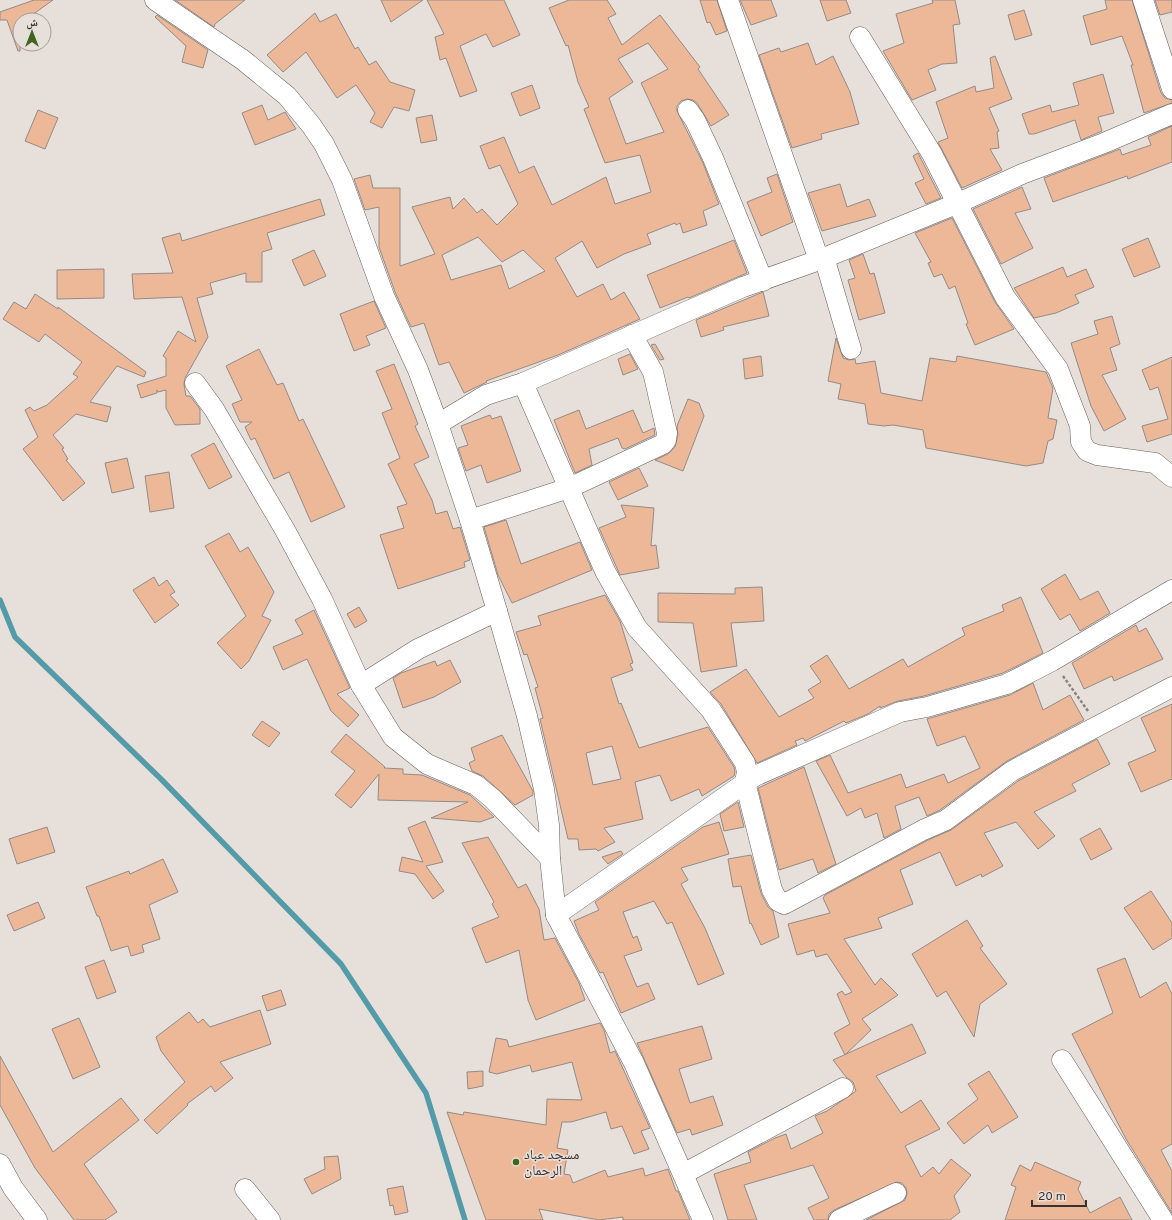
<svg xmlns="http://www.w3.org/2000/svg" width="1172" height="1220" viewBox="0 0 1172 1220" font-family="Overpass,'Noto Naskh Arabic',sans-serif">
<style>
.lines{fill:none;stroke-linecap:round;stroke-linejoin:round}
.stream{stroke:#539ba9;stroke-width:5.5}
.building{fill:#edb898;stroke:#938b87;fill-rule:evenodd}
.minor-casing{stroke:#68605c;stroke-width:21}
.path{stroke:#898380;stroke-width:2.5;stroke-dasharray:3 2;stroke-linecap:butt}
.minor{stroke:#fff;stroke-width:20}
.poi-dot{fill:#3f651f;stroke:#e7dfda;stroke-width:1.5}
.labels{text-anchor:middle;stroke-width:3;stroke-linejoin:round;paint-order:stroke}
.poi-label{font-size:14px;fill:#373332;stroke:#e7dfda;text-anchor:start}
</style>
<rect width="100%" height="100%" fill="#e7dfda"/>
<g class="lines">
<!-- stream -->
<path class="stream" d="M0,600L15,637L162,780L341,964L426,1093L465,1220"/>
</g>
<!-- building -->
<g class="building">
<path d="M34,0H53L32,15L34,20H20V51H18L7,20H0V12Z"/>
<path d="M175,0H245L215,24L214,27Z"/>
<path d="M381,0H423L391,22Z"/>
<path d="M427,0H504L520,35L493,47L486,34L460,46L477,91L460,97L446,58L440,60L435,37L444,34Z"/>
<path d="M569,0H607L616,14L608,18L622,45L660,15L700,67L698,69L729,115L711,126L697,103L693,100L687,99L681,101L677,106V111L703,163L719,204L703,211L707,225L683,233L680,223L676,225L675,223L647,234L651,244L624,254L597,268L582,241L555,258L577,297L603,284L611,300L624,292L640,319L558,355L486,381L487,382L464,393L449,362L439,365L424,323L411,327L395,292L379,247V207L365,210L354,179L370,175L373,188H400V266L435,254L412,207L450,197L453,209L464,198L477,213L482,209L497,225L518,204L500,165L489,169L480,146L504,137L519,173L534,166L552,205L606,177L615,204L651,192L640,155L605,163L584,109L589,107L578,82L568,45L566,46L549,8ZM648,43L668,69L641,83L664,132L626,144L609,98L633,82L618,59ZM478,237L502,262L523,250L545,271L509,289L501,265L451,280L442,255Z"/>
<path d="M700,0H717L727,31L716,35L710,22L707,23Z"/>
<path d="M740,0H771L777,16L751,25Z"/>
<path d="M820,0H846L851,13L827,21Z"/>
<path d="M932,0H955L960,24L953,25L957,63L942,64L928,70L936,90L912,100L883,51L904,43L896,14L933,3Z"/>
<path d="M1105,0H1132L1161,93L1165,98L1172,100V103L1144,113L1131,65H1133L1122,36L1091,45L1083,16L1107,9Z"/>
<path d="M1155,0H1172V12L1160,15Z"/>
<path d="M1024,10L1032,35L1015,40L1008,15Z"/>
<path d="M315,13L320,22L336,14L355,49L358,47L369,65L376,61L390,82L415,90L409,111L394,107L382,128L370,122L375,113L356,85L337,98L306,52L283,72L267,55Z"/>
<path d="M157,15L208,50L203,68L182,62L186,46L155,17Z"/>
<path d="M808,43L816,65L833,56L850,92L859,124L821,134L822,139L792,148L759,55L779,48L781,52Z"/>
<path d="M995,56L1012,99L989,108L999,131L997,132L999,148L990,149L1002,170L962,188L938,142L948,138L936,102L975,86L976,92L994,88L990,58Z"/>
<path d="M1103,74L1114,113L1098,117L1102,131L1081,140L1075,120L1034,134H1029L1022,114L1050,105L1052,112L1079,105L1073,83Z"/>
<path d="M532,85L540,108L520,116L511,93Z"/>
<path d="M262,105L268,120L285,112L296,129L255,145L242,113Z"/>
<path d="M38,110L58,118L45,149L25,141Z"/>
<path d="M432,115L437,140L421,143L416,118Z"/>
<path d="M1172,126V162L1128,179L1127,176L1053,202L1044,178L1120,149L1122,155L1151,145L1148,137Z"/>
<path d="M918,153L941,198L926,204L915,183L924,179L913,156Z"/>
<path d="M777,174L793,222L761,236L747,202L772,192L767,178Z"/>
<path d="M840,184L847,207L869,199L876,216L822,231L808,193Z"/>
<path d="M1022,187L1031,209L1015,213L1033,248L1001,264L973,209Z"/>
<path d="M320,199L325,215L267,233L272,249L262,252V282H246V273L210,283L213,294L197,298L208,337L185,378L184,384L186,396H190L200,409V424L175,425L166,408V390L158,392L157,390V393L141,398L137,385L166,376V358L163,356L178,331L196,342L182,297L134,299L132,274L173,273L162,238L180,233L182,241Z"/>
<path d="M952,218L995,302L1014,329L975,345L966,324L968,323L955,286L949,289L942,274L934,277L928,263L931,262L915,233Z"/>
<path d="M1148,238L1160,267L1134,277L1122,249Z"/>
<path d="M734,240L747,273L689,298L688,297L660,308L647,275Z"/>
<path d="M314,250L326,276L304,286L292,260Z"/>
<path d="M863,254L870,274L874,273L885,313L859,320L848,280L855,278L849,260Z"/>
<path d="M1063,267L1067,277L1086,269L1094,287L1075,295L1079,303L1056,313L1034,318L1014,288Z"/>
<path d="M104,269V298L57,299V270Z"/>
<path d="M763,292L769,316L723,327L724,330L701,337L696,320Z"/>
<path d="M35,294L58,309V307L146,372L144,377L117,366L90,402L111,407L107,422L76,414L53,435L64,448L62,449L68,459L66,460L85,483L63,501L23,449L38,437L25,410L30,407L34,411L47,405L78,377L73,374L82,362L45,334L39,342L3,319L14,302L26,309Z"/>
<path d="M374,301L386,328L366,336L370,345L354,351L340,314Z"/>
<path d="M1112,316L1120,344L1110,348L1117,370L1102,375L1126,419L1104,431L1091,406L1071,343L1098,334L1094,321Z"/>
<path d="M836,338L843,358L849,360L855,359L856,364L875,361L881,393L922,401L930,358L956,362L957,356L1046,372L1053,388L1048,418L1057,420L1053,439L1048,441L1043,463L1026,466L926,448L923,430L893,425L884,426L868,424L865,404L838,399L841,384L828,381Z"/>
<path d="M655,344L664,359L660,360L651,345Z"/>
<path d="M259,349L277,385L283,383L299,421L303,419L345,507L311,522L289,472L274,479L255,438L251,440L245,427L252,422H240L232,404L242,400L226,366Z"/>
<path d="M630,354L638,369L623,375L618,359Z"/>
<path d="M761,356L763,376L745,379L743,359Z"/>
<path d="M1172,357V434L1147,442L1142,426L1168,419L1158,387L1150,390L1142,370Z"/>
<path d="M394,364L418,424L415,426L429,457L414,464L432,500L436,514L447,511L453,529L460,527L470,560L464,562L465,567L398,589L380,535L404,528L397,507L407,504L388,464L400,458L382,413L392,409L376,371Z"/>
<path d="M688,399L699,403L704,416L683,471L655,460L668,454L675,447L678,435L677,426Z"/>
<path d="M579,410L586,429L633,410L643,433L654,428L655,435L625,449L622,448L618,438L589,449L592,465L575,473L554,420Z"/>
<path d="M490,415L492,419L501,416L521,471L487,483L481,465L466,471L458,448L468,445L461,426Z"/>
<path d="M214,443L232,477L209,489L191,455Z"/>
<path d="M127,458L134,488L112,493L105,463Z"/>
<path d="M639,468L648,486L618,500L609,482Z"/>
<path d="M169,472L174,508L150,512L145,476Z"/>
<path d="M621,505L654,508L651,546L656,545L659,568L620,575L599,528L626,517Z"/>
<path d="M506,520L521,564L580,542L592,570L512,603L498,575L484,527Z"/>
<path d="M229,533L240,552L248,547L274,592L262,616L271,620L249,661L241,669L217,643L246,616L205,546Z"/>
<path d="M1065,574L1080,600L1098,591L1110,613L1080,631L1070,614L1060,620L1041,589Z"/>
<path d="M154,577L159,586L167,580L175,592L170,595L179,605L155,623L133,590Z"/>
<path d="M762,587L764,621L731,623L737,666L701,672L693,623L658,622V593L735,594V588Z"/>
<path d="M605,595L620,621L633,663L630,664L633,670L611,678L619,704L621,703L639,748L708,727L734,767L735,772L734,776L702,796L699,789L671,801L660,775L635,782L643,819L604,828L615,842L598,851L596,849L579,850L578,839H568L540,719L543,718L535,688L538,687L527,654L524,655L516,632L541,625L538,616ZM612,746L621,779L593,785L586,753Z"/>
<path d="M1021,597L1043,653L1003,673L924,696L898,701L880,708V706L868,714L846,723L844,721L805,741L803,738L795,741L797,745L757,763L721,704L710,692L746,669L779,717L814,698L808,690L821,682L810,666L827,655L849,689L903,659L908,667L965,635L962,628L1004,611L1002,605Z"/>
<path d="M359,607L367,621L355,628L347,614Z"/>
<path d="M314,610L350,688L337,694L359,715L348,727L331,711L307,659L283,670L273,647L303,634L295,620Z"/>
<path d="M1136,625L1139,632L1146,628L1163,659L1114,681L1112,676L1084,689L1072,663Z"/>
<path d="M450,660L461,682L434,697L403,708L393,678L401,673L435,661L437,666Z"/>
<path d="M1033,683L1043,710L1070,695L1084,720L1007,761L940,810L927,816L919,797L895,806L901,829L884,838L877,813L865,818L861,808L847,816L816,761L830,755L848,793L901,774L906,788L944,774L948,783L980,768L965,736L937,746L927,719L1010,695Z"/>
<path d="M1172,704V779L1141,792L1128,763L1156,751L1141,718Z"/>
<path d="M262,721L280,733L269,747L252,735Z"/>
<path d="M346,734L385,767L384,768L403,769V774L422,775L470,795L494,817L480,822L431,818L468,802L378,800L379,774L351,808L335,795L355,771L331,752Z"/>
<path d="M502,735L533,791V795L515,805L483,776L472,771L469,763L475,760L471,748Z"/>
<path d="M1097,739L1110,764L1072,784L1076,791L1034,812L1055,836L1038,849L1016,822L984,833L1003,866L982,877L981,874L956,886L940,852L900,870L913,904L878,918L882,928L844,939L875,985L881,978L898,995L862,1019L871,1030L845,1055L834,1033L850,1024L837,994L842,991L845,995L852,992L827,954L816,957L814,950L797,955L788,924L830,913L823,898L825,895L928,840L951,830L1018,781Z"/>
<path d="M804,767L836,864L818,873L813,859L779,870L758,788Z"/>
<path d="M738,802L744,827L724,831L720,814Z"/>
<path d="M425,821L443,862L426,866L444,891L433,899L415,874L399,871L402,857L423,862L408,828Z"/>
<path d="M719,822L729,854L681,868L688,880L681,884L705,928L724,974L698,985L672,922L667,924L654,901L623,912L633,938L637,936L642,950L624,956L637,987L648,983L655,999L621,1013L603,972L600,973L579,934L574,921L599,910L595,902L703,827Z"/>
<path d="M47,827L55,852L17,864L9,839Z"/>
<path d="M1100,828L1112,849L1091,860L1080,839Z"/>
<path d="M488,837L518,888L526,884L539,909L544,940L555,938L579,983L585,1000L536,1020L528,1000L519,950L486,963L472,928L499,917L492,904L494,902L462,843Z"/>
<path d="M621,851L623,854L608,864L602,857Z"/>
<path d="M751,855L761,893L768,907L773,911L779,937L761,945L751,923L750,924L741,886L733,887L728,859Z"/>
<path d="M163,859L178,892L149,905L160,939L142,945L144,952L131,956L128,946L111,951L99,916H97L86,887L129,871L130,874Z"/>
<path d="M1151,891L1172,923V938L1153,950L1124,908Z"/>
<path d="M38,902L45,918L14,931L7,915Z"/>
<path d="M967,920L983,946L980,948L1007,984L980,1004L974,1037L946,991L937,997L912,954Z"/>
<path d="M1125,958L1140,998L1166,982L1172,994V1144L1161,1150L1172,1171V1213L1126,1139L1072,1034L1113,1013L1097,969Z"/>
<path d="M104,960L116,992L97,999L85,967Z"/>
<path d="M281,990L286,1005L267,1011L262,996Z"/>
<path d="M260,1010L271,1044L220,1062L233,1078L215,1092L211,1086L187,1104L188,1105L157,1134L144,1120L185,1082L161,1051L156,1037L189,1012L198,1023L203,1019L210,1027Z"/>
<path d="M79,1018L100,1067L73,1079L52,1029Z"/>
<path d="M600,1023L604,1030L610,1053L615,1051L650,1128L641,1131L649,1149L634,1154L622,1126L611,1129L606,1112L571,1122H562L557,1148L568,1150L564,1174L570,1175L573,1183L605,1170L608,1177L643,1168L645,1176L668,1169L676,1191H678L690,1220H623V1217L599,1220L539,1209L543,1220H486L447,1112L463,1115L464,1112L546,1125L547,1099L582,1100L572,1062L532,1072L530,1065L497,1074L489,1072L496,1038L507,1040L509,1047Z"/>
<path d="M912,1024L926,1053L876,1076L901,1113L921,1100L940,1129L905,1146L921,1177L933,1167L939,1174L951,1159L971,1175L954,1196L960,1212L950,1220H866L905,1200L907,1194L906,1188L902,1183L897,1182L834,1210L829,1214L828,1220H814L808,1208L829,1198L813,1165L744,1185L757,1220H728L714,1174L751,1162L748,1152L775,1138L786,1134L791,1149L823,1133L815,1116L827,1111L856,1091L853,1082L846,1077L833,1060Z"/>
<path d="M702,1026L712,1059L679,1069L690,1103L713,1096L723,1125L692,1135L690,1129L677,1133L637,1043Z"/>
<path d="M0,1056L53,1152L121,1098L139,1120L84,1164L117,1212L105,1220H74L35,1168L0,1105Z"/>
<path d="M483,1071V1086L468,1089L467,1072Z"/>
<path d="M989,1071L1018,1117L992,1133L988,1125L964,1144L947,1123L978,1099L968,1084Z"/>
<path d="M338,1156L341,1179L312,1194L304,1179L325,1169L324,1157Z"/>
<path d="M1035,1162L1081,1182L1078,1189L1090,1213L1120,1197L1132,1220H1005L1016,1187L1011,1185L1020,1165L1031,1171Z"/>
<path d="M403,1186L408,1212L395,1215L393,1205L390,1206L387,1189Z"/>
</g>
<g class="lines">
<defs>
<g id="minor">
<path d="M155,0L243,60L287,96L311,125L324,144L342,180L384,296L418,370L438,424L470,520L497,611L527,716L544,789L549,825L550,858L556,915L634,1063L703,1220"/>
<path d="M728,0L819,260"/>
<path d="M1143,0L1172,89"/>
<path d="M860,37L932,154L1005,297L1058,369L1080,426L1081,442L1087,451L1097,455L1155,463L1172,477"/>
<path d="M688,110L695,120L713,158L763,281"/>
<path d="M824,257L851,349"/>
<path d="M195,383L214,409L285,530L322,599L361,685L393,737L427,764L476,785L493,799L550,858"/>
<path d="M523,383L605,571L637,628L711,710L745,763L747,772L745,782L772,890L778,901L784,904L790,901L923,830L946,820L1012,771L1172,687"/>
<path d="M438,424L486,395L523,383L743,287L819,260L956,204L1022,174L1104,143L1172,114"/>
<path d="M470,520L569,488L663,444L666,440L667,433L653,372L632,335"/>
<path d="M361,685L418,649L497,611"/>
<path d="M556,915L755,776L900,712L927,707L1007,684L1052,661L1172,590"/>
<path d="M1062,1060L1163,1220"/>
<path d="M0,1164L13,1188L37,1220"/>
<path d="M683,1174L843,1088"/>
<path d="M245,1189L270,1220"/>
<path d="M839,1220L896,1193"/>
</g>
</defs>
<!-- minor casing -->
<use href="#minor" class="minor-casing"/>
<!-- path -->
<path class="path" d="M1063,676L1088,711"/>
<!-- minor -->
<use href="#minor" class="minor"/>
</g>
<!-- markers -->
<circle class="poi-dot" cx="516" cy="1162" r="4"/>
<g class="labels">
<!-- poi labels -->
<g class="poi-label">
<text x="524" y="1159">مسجد عباد<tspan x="524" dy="16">الرحمان</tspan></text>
</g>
</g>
<!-- north arrow -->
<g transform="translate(32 32)"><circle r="19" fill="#e7dfda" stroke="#a19a97"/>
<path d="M0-3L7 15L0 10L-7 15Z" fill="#3f651f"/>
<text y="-6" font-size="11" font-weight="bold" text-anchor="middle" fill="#373332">ش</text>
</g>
<!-- scale -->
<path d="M1032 1200v6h54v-6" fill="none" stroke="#373332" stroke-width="2"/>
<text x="1038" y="1200" font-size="12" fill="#373332" stroke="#e7dfda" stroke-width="3" paint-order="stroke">20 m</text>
</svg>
